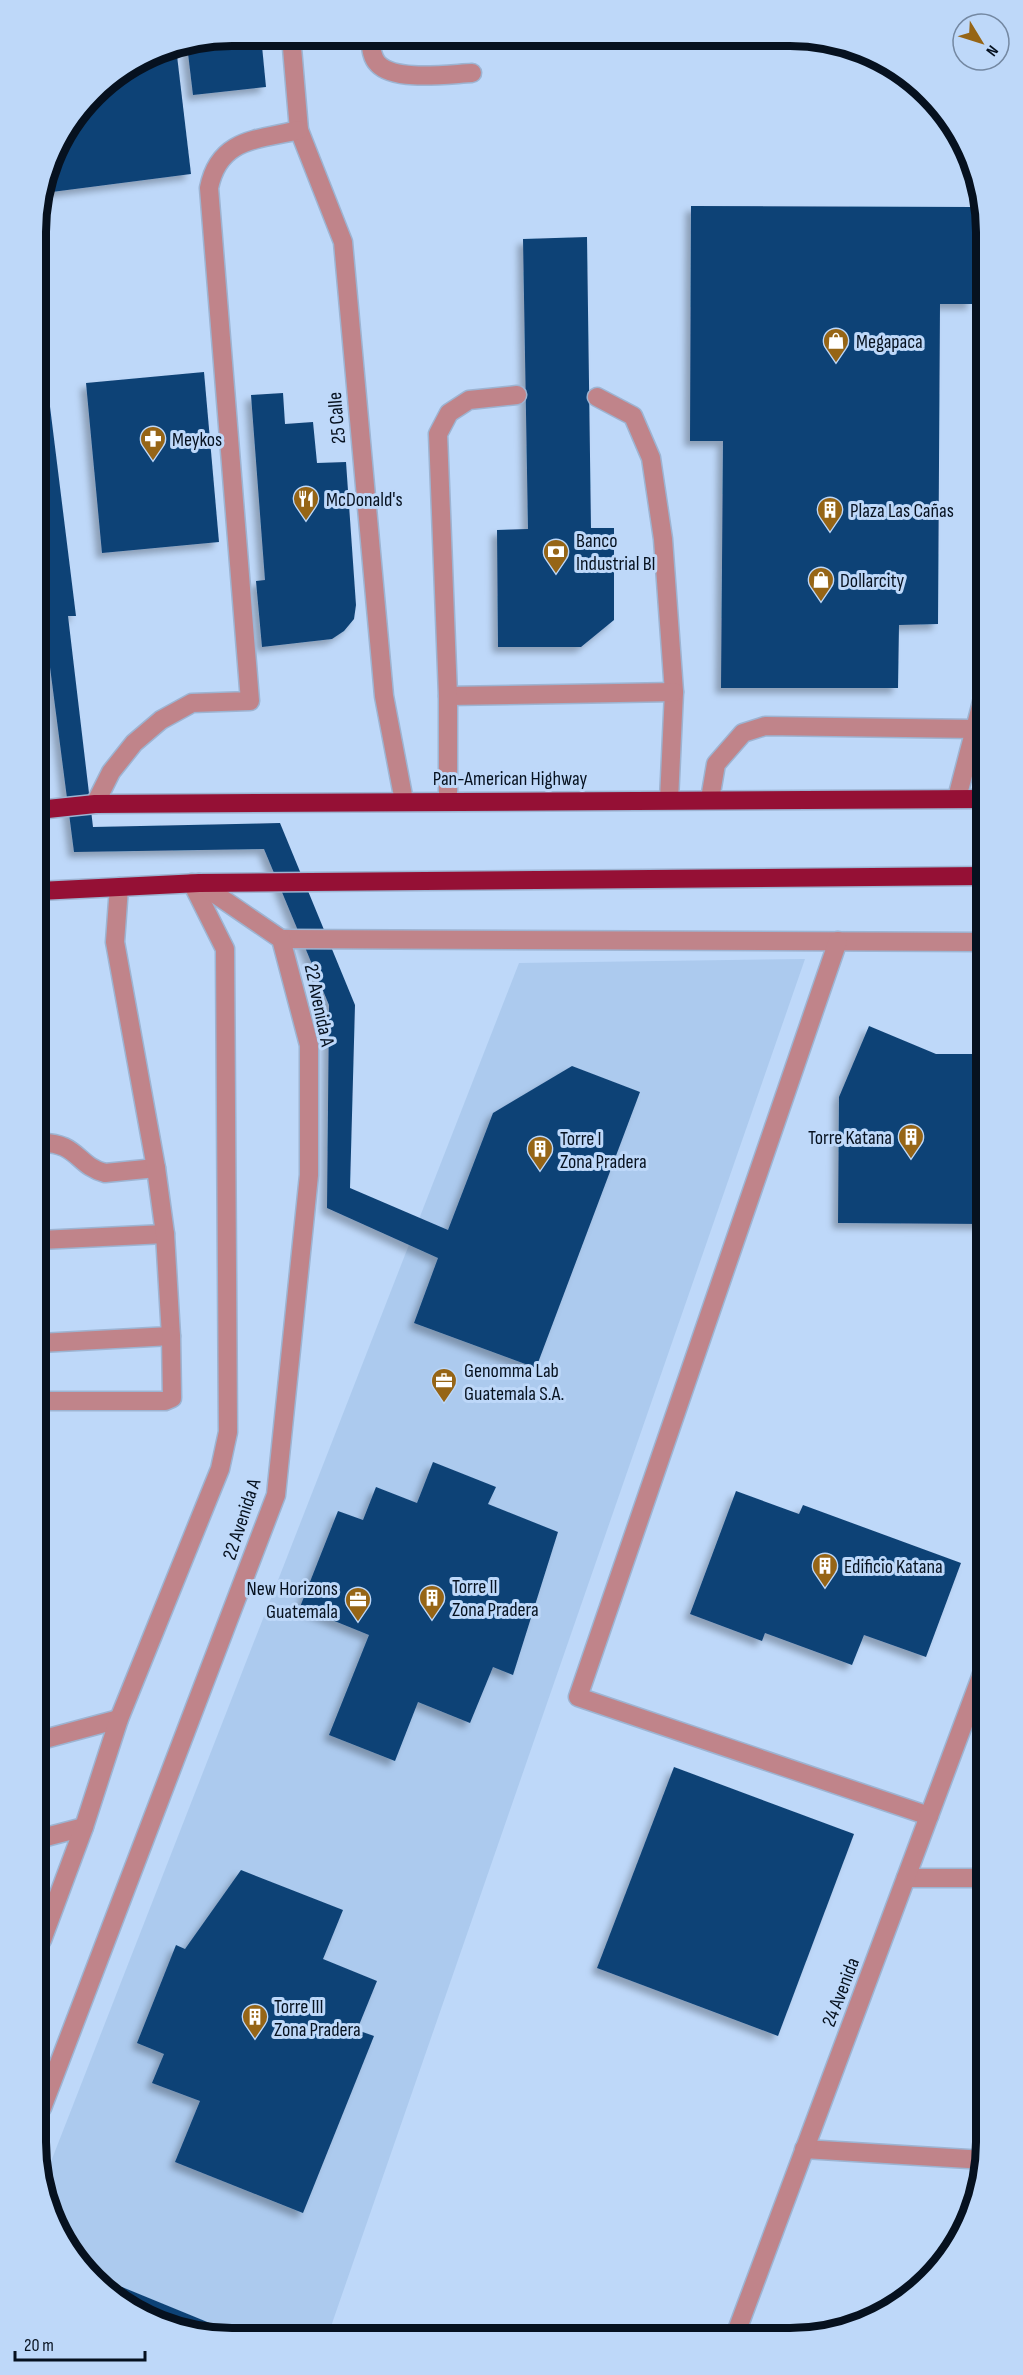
<svg xmlns="http://www.w3.org/2000/svg" width="1023" height="2375" viewBox="0 0 1023 2375" font-family="'Sofia Sans Condensed',sans-serif">
<style>
.built{fill:#accaee}
.building{fill:#104276;filter:url(#shadow)}
.lines{fill:none;stroke-linecap:round;stroke-linejoin:round}
.lane-casing{stroke:#9db4d2;stroke-width:21}
.street-casing{stroke:#9db4d2;stroke-width:21}
.highway-casing{stroke:#9db4d2;stroke-width:21}
.lane{stroke:#c0848a;stroke-width:18}
.street{stroke:#c0848a;stroke-width:18}
.highway{stroke:#951035;stroke-width:18}
.labels{text-anchor:middle;stroke-width:6;stroke-linejoin:round;paint-order:stroke}
.poi-label{font-size:20px;fill:#06111f;stroke:#bed8f9;text-anchor:start}
.street-label{font-size:20px;fill:#06111f;stroke:#bed8f9}
.rim{fill:none;stroke:#06111f;stroke-width:8}
</style>
<defs>
<filter id="shadow"><feDropShadow dx="-5.5" dy="5.5" stdDeviation="3" flood-color="#0004"/></filter>
</defs>
<rect width="100%" height="100%" fill="#bed8f9"/>
<!-- built -->
<path class="built" d="M805,959L328,2335H195L145,2319L94,2282L43,2193V2182L519,963Z"/>
<!-- building -->
<g class="building">
<path d="M232,36H261L266,87L193,95L187,45Z"/>
<path d="M176,47L191,174L44,193L56,146L103,85L158,51Z"/>
<path d="M691,206L973,207V304H940L938,624L899,625L898,688H721L723,441H690Z"/>
<path d="M587,237L591,528H614V620L581,647H498L497,530L528,529L523,239Z"/>
<path d="M37,302L76,616H68L93,827L280,823L355,1005L350,1188L448,1230L493,1113L572,1066L640,1092L536,1368L414,1323L438,1258L327,1208L329,1005L264,849L74,852L44,621L38,624Z"/>
<path d="M204,372L219,542L102,553L86,383Z"/>
<path d="M283,393L285,424L313,422L317,463L346,462L356,605L354,619L344,631L332,639L262,647L256,581L265,580L251,395Z"/>
<path d="M869,1026L936,1054H983L984,1224L838,1223L839,1097Z"/>
<path d="M433,1462L496,1487L488,1504L558,1532L513,1675L493,1667L470,1723L418,1702L395,1761L329,1735L369,1635L300,1607L338,1511L363,1520L376,1487L417,1503Z"/>
<path d="M736,1491L799,1514L803,1505L961,1563L926,1657L864,1635L852,1665L765,1633L762,1641L690,1614Z"/>
<path d="M674,1767L854,1834L778,2036L597,1968Z"/>
<path d="M241,1870L343,1910L323,1959L377,1981L357,2030L374,2036L303,2213L175,2162L200,2101L152,2083L164,2054L137,2043L176,1945L185,1949Z"/>
<path d="M122,2287L239,2335H195L145,2319L117,2298Z"/>
</g>
<g class="lines">
<defs>
<g id="lane">
<path d="M291,36L299,130L343,242L384,696L404,801"/>
<path d="M597,397L633,416L651,458L663,539L674,692L669,800"/>
<path d="M448,696L674,692"/>
<path d="M957,798L982,702"/>
<path d="M710,799L716,764L743,733L765,726L975,729"/>
<path d="M448,801V696L438,434L449,413L469,400L517,395"/>
<path d="M95,804L111,772L134,743L161,720L192,703L250,701L209,188C219,138 257,140 299,130"/>
<path d="M281,939L983,942"/>
<path d="M838,941L578,1697L929,1816"/>
<path d="M39,1143C77,1141 77,1166 105,1173L156,1168"/>
<path d="M40,1240L165,1234"/>
<path d="M40,1343L171,1336L165,1234L156,1168L115,942L119,887"/>
<path d="M40,1401H165L172,1398L171,1336"/>
<path d="M41,1740L119,1719"/>
<path d="M42,1838L84,1827"/>
<path d="M42,1940L84,1827L119,1719L220,1469L228,1432L225,949L192,883"/>
<path d="M42,2108L276,1495L309,1175V1045L281,939L199,883"/>
</g>
<g id="street">
<path d="M370,37C371,46 371,57 378,64C395,82 449,74 472,73"/>
<path d="M906,1878H986"/>
<path d="M804,2149L985,2160"/>
<path d="M736,2333L985,1666"/>
</g>
<g id="highway">
<path d="M38,810L95,804L982,799"/>
<path d="M39,891L199,883L983,876"/>
</g>
</defs>
<!-- lane casing -->
<use href="#lane" class="lane-casing"/>
<!-- street casing -->
<use href="#street" class="street-casing"/>
<!-- highway casing -->
<use href="#highway" class="highway-casing"/>
<!-- lane -->
<use href="#lane" class="lane"/>
<!-- street -->
<use href="#street" class="street"/>
<!-- highway -->
<use href="#highway" class="highway"/>
</g>
<!-- icons -->
<defs>
<symbol id="shop-pin" viewBox="-11 -11 22 30"><path d="M0 17L-7.5 6A9.5 9.5 0 1 1 7.5 6Z" fill="#966516" stroke="#bed8f9"/><path d="M-5-2.5h2.3a2.7 3.5 0 0 1 5.4 0H5L5.5 6h-11ZM-1.5-2.5h3a1.5 2.3 0 0 0-3 0Z" fill="#fff"/></symbol>
<symbol id="pharmacy-pin" viewBox="-11 -11 22 30"><path d="M0 17L-7.5 6A9.5 9.5 0 1 1 7.5 6Z" fill="#966516" stroke="#bed8f9"/><path d="M-2-6h4v4h4v4h-4v4h-4v-4h-4v-4h4Z" fill="#fff"/></symbol>
<symbol id="restaurant-pin" viewBox="-11 -11 22 30"><path d="M0 17L-7.5 6A9.5 9.5 0 1 1 7.5 6Z" fill="#966516" stroke="#bed8f9"/><path d="M-5-6h1v4h1v-4h1v4h1v-4h1v5L-1.5 .5V6h-2V.5L-5-1ZM5-6V6H3V1.5H1.5Q1.5-4 5-6Z" fill="#fff"/></symbol>
<symbol id="building-pin" viewBox="-11 -11 22 30"><path d="M0 17L-7.5 6A9.5 9.5 0 1 1 7.5 6Z" fill="#966516" stroke="#bed8f9"/><path d="M-4-6H4V6H1V3H-1V6H-4ZM-2.5-4.3h1.7v1.8h-1.7ZM.8-4.3h1.7v1.8H.8ZM-2.5-1h1.7V.8h-1.7ZM.8-1h1.7V.8H.8Z" fill="#fff"/></symbol>
<symbol id="bank-pin" viewBox="-11 -11 22 30"><path d="M0 17L-7.5 6A9.5 9.5 0 1 1 7.5 6Z" fill="#966516" stroke="#bed8f9"/><path d="M-6-4H6V4H-6ZM0-2.3a2.3 2.3 0 1 0 0 4.6a2.3 2.3 0 1 0 0-4.6Z" fill="#fff"/></symbol>
<symbol id="office-pin" viewBox="-11 -11 22 30"><path d="M0 17L-7.5 6A9.5 9.5 0 1 1 7.5 6Z" fill="#966516" stroke="#bed8f9"/><path d="M-6-3h4V-5.5h4V-3h4V5H-6ZM-1-4.5V-3h2v-1.5ZM-6 0V1H6V0Z" fill="#fff"/></symbol>
</defs>
<g fill-rule="evenodd">
<use href="#shop-pin" x="821" y="326" width="30" height="40"/>
<use href="#pharmacy-pin" x="138" y="424" width="30" height="40"/>
<use href="#restaurant-pin" x="291" y="484" width="30" height="40"/>
<use href="#building-pin" x="815" y="495" width="30" height="40"/>
<use href="#bank-pin" x="541" y="537" width="30" height="40"/>
<use href="#shop-pin" x="806" y="565" width="30" height="40"/>
<use href="#building-pin" x="896" y="1122" width="30" height="40"/>
<use href="#building-pin" x="525" y="1134" width="30" height="40"/>
<use href="#office-pin" x="429" y="1366" width="30" height="40"/>
<use href="#building-pin" x="810" y="1551" width="30" height="40"/>
<use href="#building-pin" x="417" y="1583" width="30" height="40"/>
<use href="#office-pin" x="343" y="1585" width="30" height="40"/>
<use href="#building-pin" x="240" y="2002" width="30" height="40"/>
</g>
<g class="labels">
<!-- poi labels -->
<g class="poi-label">
<text x="856" y="348">Megapaca</text>
<text x="172" y="446">Meykos</text>
<text x="326" y="506">McDonald's</text>
<text x="850" y="517">Plaza Las Cañas</text>
<text x="576" y="547">Banco<tspan x="576" dy="23">Industrial BI</tspan></text>
<text x="840" y="587">Dollarcity</text>
<text x="892" y="1144" text-anchor="end">Torre Katana</text>
<text x="560" y="1145">Torre I<tspan x="560" dy="23">Zona Pradera</tspan></text>
<text x="464" y="1377">Genomma Lab<tspan x="464" dy="23">Guatemala S.A.</tspan></text>
<text x="844" y="1573">Edificio Katana</text>
<text x="452" y="1593">Torre II<tspan x="452" dy="23">Zona Pradera</tspan></text>
<text x="338" y="1595" text-anchor="end">New Horizons<tspan x="338" dy="23">Guatemala</tspan></text>
<text x="274" y="2013">Torre III<tspan x="274" dy="23">Zona Pradera</tspan></text>
</g>
<!-- street labels -->
<g class="street-label">
<text transform="translate(336 418) rotate(-95)" y="7">25 Calle</text>
<text x="510" y="785">Pan-American Highway</text>
<text transform="translate(320 1005) rotate(78)" y="7">22 Avenida A</text>
<text transform="translate(241 1519) rotate(-72)" y="7">22 Avenida A</text>
<text transform="translate(840 1992) rotate(-69)" y="7">24 Avenida</text>
</g>
</g>
<!-- crop -->
<path d="M0 0H1023V2375H0ZM232 46H790A186 186 0 0 1 976 232V2142A186 186 0 0 1 790 2328H232A186 186 0 0 1 46 2142V232A186 186 0 0 1 232 46Z" fill="#bed8f9" fill-rule="evenodd"/>
<path class="rim" d="M232 46H790A186 186 0 0 1 976 232V2142A186 186 0 0 1 790 2328H232A186 186 0 0 1 46 2142V232A186 186 0 0 1 232 46Z"/>
<!-- north arrow -->
<g transform="translate(981 42) rotate(128)"><circle r="28" fill="#bed8f9" stroke="#7488a2" stroke-width="1.5"/>
<path d="M0-4.5L10 22L0 15L-10 22Z" fill="#966516"/>
<text y="-9" font-size="16" font-weight="bold" text-anchor="middle" fill="#06111f">N</text>
</g>
<!-- scale -->
<path d="M15 2351v9h130v-9" fill="none" stroke="#06111f" stroke-width="3"/>
<text x="24" y="2351" font-size="18" fill="#06111f" stroke="#bed8f9" stroke-width="4.5" paint-order="stroke">20 m</text>
</svg>
